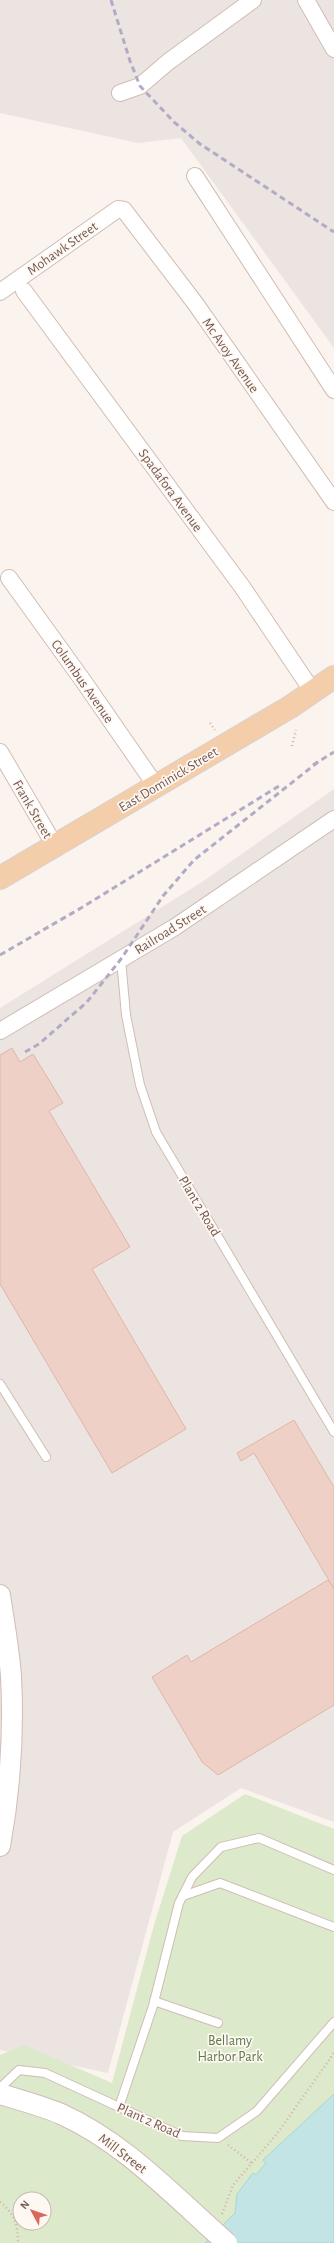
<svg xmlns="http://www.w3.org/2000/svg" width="334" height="2243" viewBox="0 0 334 2243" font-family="'Alegreya Sans',sans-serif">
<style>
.industrial{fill:#ece4e1}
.green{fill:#dce9cb;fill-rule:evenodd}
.water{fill:#c2e4e4;stroke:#a9d5d5}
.building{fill:#efd0c6;stroke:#e0b5a8}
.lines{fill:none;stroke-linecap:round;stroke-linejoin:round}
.service-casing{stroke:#d0bdb5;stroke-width:10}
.minor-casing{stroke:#d0bdb5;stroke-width:18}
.tertiary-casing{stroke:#d0bdb5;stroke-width:22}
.primary-casing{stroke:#d9d0ce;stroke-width:24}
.path{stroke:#d4b3a9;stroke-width:2.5;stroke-dasharray:1 3;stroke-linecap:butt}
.service{stroke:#fff;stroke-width:8}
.minor{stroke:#fff;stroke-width:16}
.tertiary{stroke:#fff;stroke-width:20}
.primary{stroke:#f4ceab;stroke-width:22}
.rail{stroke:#b5aac6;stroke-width:3;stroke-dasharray:6 4;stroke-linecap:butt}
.tertiary-bridge-casing{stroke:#d0bdb5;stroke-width:22;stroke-linecap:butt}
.tertiary-bridge{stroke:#fff;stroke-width:20}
.labels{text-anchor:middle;stroke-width:3.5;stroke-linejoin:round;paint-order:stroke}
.street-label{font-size:14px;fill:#765850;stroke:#fef8f3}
.park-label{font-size:14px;fill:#5f7a49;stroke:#fef8f3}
</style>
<rect width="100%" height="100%" fill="#fbf3ed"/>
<!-- industrial -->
<g class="industrial">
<path d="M0,0H334V348L181,138L138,143L0,113Z"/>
<path d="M334,789V1822L241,1788L173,1832L108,2073L0,2050V1008L202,882Z"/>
</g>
<!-- green -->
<path class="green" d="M245,1794L334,1829V2094L264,2160L266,2163L256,2175L253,2173L237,2194L235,2213L205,2243H0V2055L24,2045L112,2083L154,1925L182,1836ZM20,2199H44V2223H20Z"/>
<!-- water -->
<path class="water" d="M334,2094V2243H205L235,2213L237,2194L253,2173L256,2175L266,2163L263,2160Z"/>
<!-- building -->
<g class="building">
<path d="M12,1048L20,1062L33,1054L63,1103L49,1111L130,1247L92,1269L186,1429L112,1473L0,1284V1055Z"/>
<path d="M294,1420L334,1487V1589L254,1453L241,1461L237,1453Z"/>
<path d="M328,1580L334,1589V1705L218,1775L202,1762L152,1677L187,1655L191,1662Z"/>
</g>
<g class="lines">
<defs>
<g id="service">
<path d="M121,959L126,1015L140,1085L156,1132L334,1432"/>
<path d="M0,1384L46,1457"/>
<path d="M183,1896L220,1883L334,1927"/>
<path d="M154,2001L218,2023"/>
<path d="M0,2088L19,2070L45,2073L182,2136L218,2138L257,2111L334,2022"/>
<path d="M119,2107L153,2006L179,1903L192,1877L221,1847L259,1838L334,1870"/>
</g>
<g id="minor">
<path d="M306,0L334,49"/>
<path d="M120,93L140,86L168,62L253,0"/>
<path d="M195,176L334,390"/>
<path d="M24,291L243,588L313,692"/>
<path d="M0,292L118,209L124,210L195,303L334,502"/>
<path d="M9,578L84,682L156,786"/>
<path d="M0,752L55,846"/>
<path d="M0,1031L175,927L334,819"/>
</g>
<g id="tertiary">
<path d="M0,1595C4,1622 9,1649 11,1676C14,1733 10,1791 0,1846"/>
<path d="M0,2094C20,2100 42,2106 61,2114C117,2139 162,2184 207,2225"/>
</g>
<path id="primary" d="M0,878L290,707L334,677"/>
</defs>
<!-- service casing -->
<use href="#service" class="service-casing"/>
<!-- minor casing -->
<use href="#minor" class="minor-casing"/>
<!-- tertiary casing -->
<use href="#tertiary" class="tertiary-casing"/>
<!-- primary casing -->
<use href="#primary" class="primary-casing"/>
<!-- path -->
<g class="path">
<path d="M210,723L215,730"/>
<path d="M292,746L296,730"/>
<path d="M228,2145L253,2164"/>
<path d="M0,2202C14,2213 18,2225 18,2243"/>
<path d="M222,2214L233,2185L276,2135L334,2053"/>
</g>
<!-- service -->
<use href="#service" class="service"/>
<!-- minor -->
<use href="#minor" class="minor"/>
<!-- tertiary -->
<use href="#tertiary" class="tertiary"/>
<!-- primary -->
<use href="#primary" class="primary"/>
<!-- rail -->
<g class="rail">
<path d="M111,0L130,61L140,86L174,122L200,144L334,232"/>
<path d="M313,765L334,752"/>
<path d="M0,955L81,908L279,786"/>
<path d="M25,1052L39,1044L87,1002L121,959L163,896L194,860L318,762"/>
</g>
<defs>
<path id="tertiary-bridge" d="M207,2225L227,2243"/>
</defs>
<!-- tertiary-bridge casing -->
<use href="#tertiary-bridge" class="tertiary-bridge-casing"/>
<!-- tertiary-bridge -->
<use href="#tertiary-bridge" class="tertiary-bridge"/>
</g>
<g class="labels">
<!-- street labels -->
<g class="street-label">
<text transform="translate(62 248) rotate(-35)" y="5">Mohawk Street</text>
<text transform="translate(231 355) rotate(55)" y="5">Mc Avoy Avenue</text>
<text transform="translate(171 490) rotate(54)" y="5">Spadafora Avenue</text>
<text transform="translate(83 681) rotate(55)" y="5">Columbus Avenue</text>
<text transform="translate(168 779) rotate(-31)" y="5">East Dominick Street</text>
<text transform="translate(33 809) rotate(60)" y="5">Frank Street</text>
<text transform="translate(170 929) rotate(-32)" y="5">Railroad Street</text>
<text transform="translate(200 1206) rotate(59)" y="5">Plant 2 Road</text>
<text transform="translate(149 2120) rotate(24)" y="5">Plant 2 Road</text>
<text transform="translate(123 2153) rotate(37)" y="5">Mill Street</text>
</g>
<!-- park labels -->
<g class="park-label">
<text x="230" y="2045">Bellamy<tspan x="230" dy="16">Harbor Park</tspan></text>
</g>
</g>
<!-- north arrow -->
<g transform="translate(32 2211) rotate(310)"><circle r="19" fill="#fef8f3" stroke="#c8b8b2"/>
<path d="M0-3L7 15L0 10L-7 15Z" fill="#db665d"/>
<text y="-6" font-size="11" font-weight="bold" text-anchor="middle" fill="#765850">N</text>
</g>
</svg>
